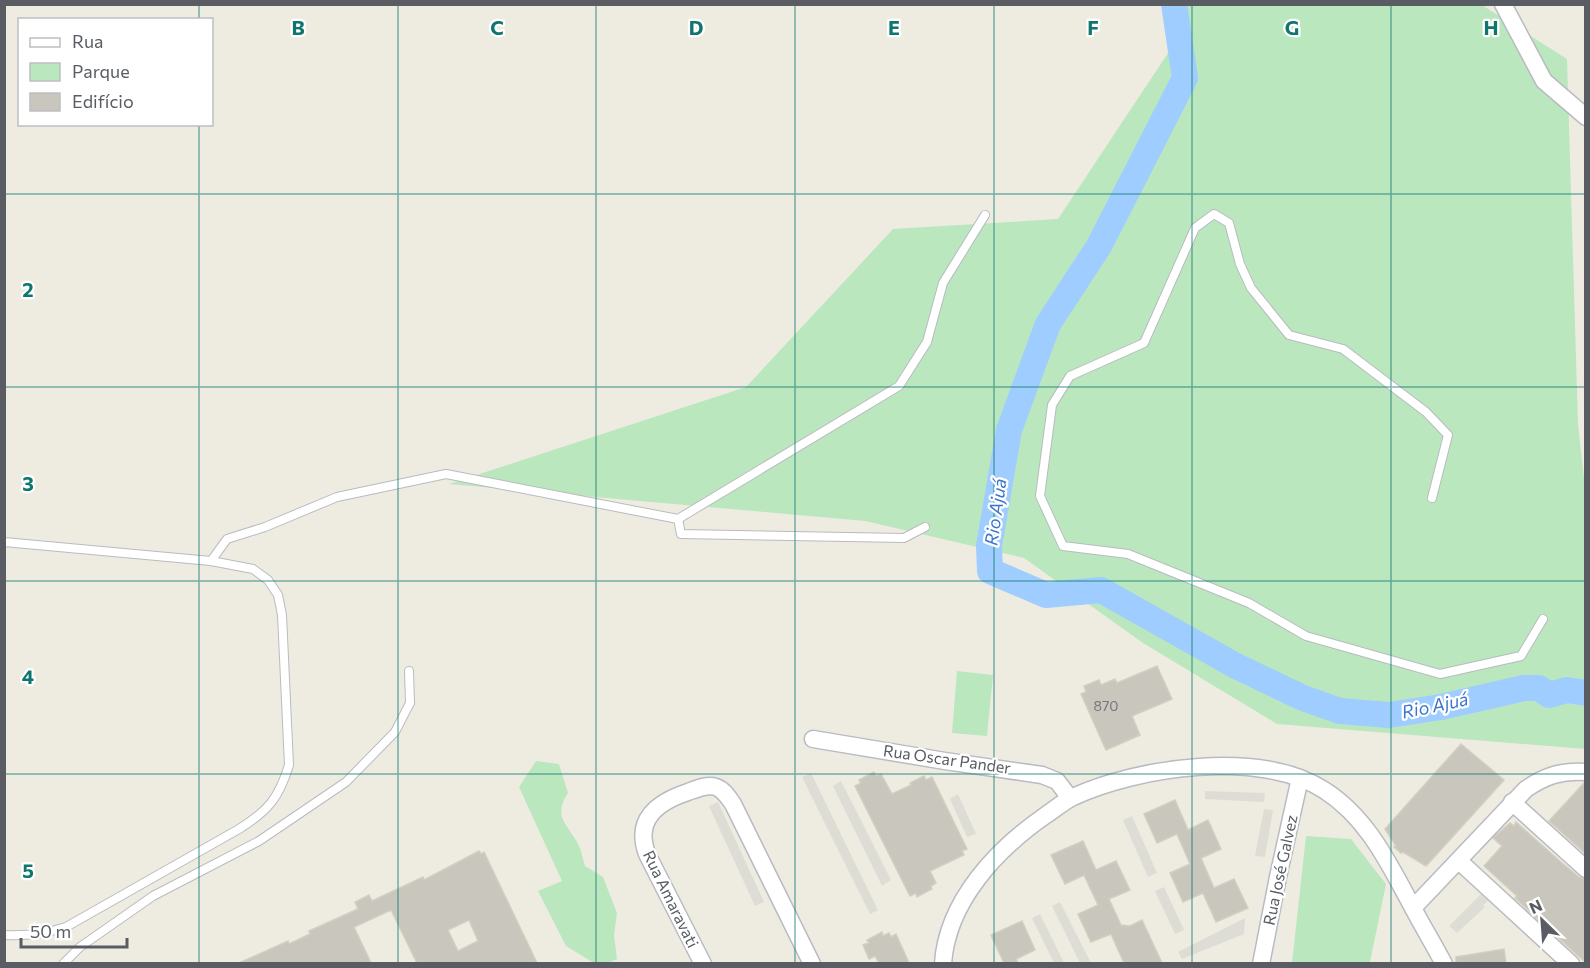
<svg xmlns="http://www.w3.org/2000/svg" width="1590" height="968" viewBox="0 0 1590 968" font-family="Commissioner,sans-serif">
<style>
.industrial{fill:#deddd5}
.green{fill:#bbe7bf}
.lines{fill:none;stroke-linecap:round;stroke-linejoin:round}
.river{stroke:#9fcdff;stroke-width:26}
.building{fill:#c9c6be;stroke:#d3cebf;stroke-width:1.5;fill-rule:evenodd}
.lane-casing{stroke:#b9bbc1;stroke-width:10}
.street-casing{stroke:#b9bbc1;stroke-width:19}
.lane{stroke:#fff;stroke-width:8}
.street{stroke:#fff;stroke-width:16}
.grid{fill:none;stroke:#0f766e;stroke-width:1.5;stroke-opacity:0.55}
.labels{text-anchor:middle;stroke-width:4.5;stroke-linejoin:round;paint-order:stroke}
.number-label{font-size:14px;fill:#75777a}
.street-label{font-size:16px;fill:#595d63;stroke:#fff}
.water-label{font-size:18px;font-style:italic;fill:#3a75ca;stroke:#fff}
.grid-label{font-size:20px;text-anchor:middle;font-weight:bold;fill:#0f766e;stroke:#fff;stroke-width:4.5;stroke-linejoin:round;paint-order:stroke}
</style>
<rect width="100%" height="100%" fill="#eeece1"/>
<!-- industrial -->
<g class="industrial">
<path d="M811,773L878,910L870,914L802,777Z"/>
<path d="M841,781L891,880L882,886L833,786Z"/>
<path d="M1205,791L1265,793L1264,802L1205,799Z"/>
<path d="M958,794L976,834L967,837L950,799Z"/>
<path d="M718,802L764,902L755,906L709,806Z"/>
<path d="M1264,809L1273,810L1265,857L1255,856Z"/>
<path d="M1132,816L1157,873L1148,877L1123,820Z"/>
<path d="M1164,887L1184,930L1175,934L1155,891Z"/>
<path d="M1481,894L1488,901L1483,905L1485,907L1457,933L1449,926Z"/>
<path d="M1060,902L1091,963H1080L1052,906Z"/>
<path d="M1040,914L1064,963H1054L1032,918Z"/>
<path d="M1245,918L1244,934L1182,959L1178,952Z"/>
</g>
<!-- green -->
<g class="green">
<path d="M1173,5H1482L1567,59L1578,424L1586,496L1585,749L1277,724L1143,643L1024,558L865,521L449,484L746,387L893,229L1058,219L1174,44Z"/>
<path d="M957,671L993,675L987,736L952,733Z"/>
<path d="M536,761L559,764L568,793C551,819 570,825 580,848C582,854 583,860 585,866L603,877L617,913L614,935L617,959L608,963H594L566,946L538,891L562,881L519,787Z"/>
<path d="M1306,836L1351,839L1386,884L1370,962L1371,963H1292Z"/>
</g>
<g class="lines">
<!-- river -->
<path class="river" d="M1174,4L1185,78L1099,246L1048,324L1009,430L989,546L990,571L1046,595L1101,590L1236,666L1303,698L1340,711L1389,715L1441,707L1524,688H1539L1549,695L1567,690L1586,693"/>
</g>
<!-- building -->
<g class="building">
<path d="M1157,666L1172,699L1132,716L1140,735L1106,750L1081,694L1086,692L1084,686L1099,680L1101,685L1115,679L1117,683Z"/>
<path d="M1461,744L1504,780L1426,866L1403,852L1401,853L1394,847L1396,846L1385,829Z"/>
<path d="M874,772L876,776L881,774L892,794L911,785L910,783L924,776L926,780L932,777L967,849L962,851L964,855L930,871L936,883L931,886L932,889L917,897L916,893L910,896L855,786L861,783L859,780Z"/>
<path d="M1585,782H1586V854L1549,821Z"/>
<path d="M1175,800L1188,830L1208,820L1221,849L1201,858L1214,888L1234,879L1248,908L1216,922L1203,893L1183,902L1170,873L1190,864L1177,834L1157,843L1144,814Z"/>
<path d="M1516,822L1562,863L1579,877L1586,879V963L1515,898L1517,896L1484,866L1502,846L1493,838L1510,823L1514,826Z"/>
<path d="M1083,841L1096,870L1116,861L1130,890L1109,899L1121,925L1130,926L1142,920L1162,963H1124L1111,934L1091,942L1078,914L1098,905L1084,875L1065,884L1051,855Z"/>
<path d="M479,851L481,854L484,852L537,963H417L391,910L354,927L371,963H239L288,941L289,944L310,934L309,931L358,909L355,902L369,895L372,901L423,877L424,880ZM469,920L478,941L458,951L448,930Z"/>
<path d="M1022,921L1035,950L1016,959L1018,963H1004L991,935Z"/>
<path d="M882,932L883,936L889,933L891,937L896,934L909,963H879L875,956L869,959L863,945L869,943L867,940Z"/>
<path d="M1504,949L1506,963H1456V957Z"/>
</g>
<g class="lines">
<defs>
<g id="lane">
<path d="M1432,498L1448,435L1426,412L1343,349L1289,335L1251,288L1240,264L1229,223L1214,214L1195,228L1144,343L1070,376L1052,405L1040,496L1063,546L1128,554L1249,603L1306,636L1440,674L1521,656L1543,619"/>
<path d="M678,519L681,534L904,538L925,527"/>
<path d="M4,542L211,561L253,569L268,580L278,595L282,615L289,765C279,798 268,811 239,829L66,927C45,934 26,936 4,935"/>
<path d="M211,561L227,539L265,527L337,497L446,474L678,519L899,386L927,342L943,283L985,215"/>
<path d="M63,964L80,947L153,896L259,841L346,782L395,732L410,703L409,671"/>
</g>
<g id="street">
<path d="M1503,4L1544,81L1586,117"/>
<path d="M813,739L945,761L1042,775L1057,781L1070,798"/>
<path d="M1512,802L1586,869"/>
<path d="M1459,861L1571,964"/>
<path d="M1413,908L1526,789C1545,776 1562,770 1586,772"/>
<path d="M703,964L647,854C634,819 658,802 688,792C696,789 707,784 716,787C724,790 728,797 733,804L812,964"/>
<path d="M943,964C947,901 997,849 1046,815C1055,809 1063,802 1073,797C1138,767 1260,749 1324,790C1368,818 1389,864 1413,908C1423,927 1434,945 1444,964"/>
<path d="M1261,964L1278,877L1300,778"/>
</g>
</defs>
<!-- lane casing -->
<use href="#lane" class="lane-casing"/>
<!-- street casing -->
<use href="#street" class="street-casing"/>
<!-- lane -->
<use href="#lane" class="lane"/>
<!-- street -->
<use href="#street" class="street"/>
</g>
<!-- grid -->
<path class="grid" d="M199,4V20M398,4V964M596,4V964M795,4V964M994,4V964M1192,4V964M1391,4V964M199,124V964M4,194H1586M4,387H1586M4,581H1586M4,774H1586"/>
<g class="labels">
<!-- number labels -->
<g class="number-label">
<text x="1106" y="711">870</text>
</g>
<!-- street labels -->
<g class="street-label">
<text transform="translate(947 759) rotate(8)" y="6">Rua Oscar Pander</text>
<text transform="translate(1280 870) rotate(-78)" y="6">Rua José Galvez</text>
<text transform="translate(671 899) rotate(64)" y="6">Rua Amaravati</text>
</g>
<!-- water labels -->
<g class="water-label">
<text transform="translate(996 512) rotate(-82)" y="6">Rio Ajuá</text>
<text transform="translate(1435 706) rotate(-12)" y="6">Rio Ajuá</text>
</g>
</g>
<g class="grid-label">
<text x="298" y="35">B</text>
<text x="497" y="35">C</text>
<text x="696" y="35">D</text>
<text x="894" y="35">E</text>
<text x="1093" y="35">F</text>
<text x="1292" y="35">G</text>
<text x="1491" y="35">H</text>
<text x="28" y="297">2</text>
<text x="28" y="491">3</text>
<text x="28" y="684">4</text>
<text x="28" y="878">5</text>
</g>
<!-- border -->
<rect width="1590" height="968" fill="none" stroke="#595d63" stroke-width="12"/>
<!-- legend -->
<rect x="18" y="18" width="195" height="108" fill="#ffffff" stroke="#bdbec1" stroke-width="1.5"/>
<rect x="30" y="38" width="30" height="9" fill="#ffffff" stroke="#bdbec1" stroke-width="1.5"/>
<text x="72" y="48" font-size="18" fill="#595d63">Rua</text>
<rect x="30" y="63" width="30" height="18" fill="#bbe7bf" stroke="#bdbec1" stroke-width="1.5"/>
<text x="72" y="78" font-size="18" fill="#595d63">Parque</text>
<rect x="30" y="93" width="30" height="18" fill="#c9c6be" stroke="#bdbec1" stroke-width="1.5"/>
<text x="72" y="108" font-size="18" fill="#595d63">Edifício</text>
<!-- north arrow -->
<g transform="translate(1542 920) rotate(335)" stroke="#ffffff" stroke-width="4.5" paint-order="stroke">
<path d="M0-4.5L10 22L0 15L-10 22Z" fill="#595d63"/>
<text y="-9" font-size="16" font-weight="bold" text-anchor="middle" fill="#595d63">N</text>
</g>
<!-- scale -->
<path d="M21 938v9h106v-9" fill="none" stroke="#595d63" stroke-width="3"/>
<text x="30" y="938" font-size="18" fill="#595d63" stroke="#ffffff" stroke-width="4.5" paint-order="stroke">50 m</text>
</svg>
